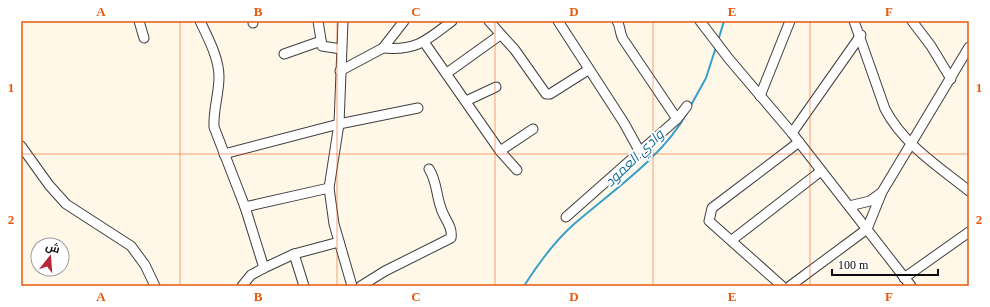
<svg xmlns="http://www.w3.org/2000/svg" width="990" height="307" viewBox="0 0 990 307" font-family="'Times New Roman',Cairo,serif">
<style>
.lines{fill:none;stroke-linecap:round;stroke-linejoin:round}
.stream{stroke:#389fca;stroke-width:2}
.minor-casing{stroke:#3e3e3e;stroke-width:11}
.minor{stroke:#fff;stroke-width:9}
.grid{fill:none;stroke:#e8590c;stroke-width:1;stroke-opacity:0.55}
.labels{text-anchor:middle;stroke-width:4;stroke-linejoin:round;paint-order:stroke}
.water-label{font-size:14px;font-style:italic;fill:#186e99;stroke:#fff}
.neatline{fill:none;stroke:#e8590c;stroke-width:1.5}
.grid-label{font-size:13px;text-anchor:middle;font-weight:bold;fill:#e8590c}
</style>
<rect width="100%" height="100%" fill="#fff8e9"/>
<g class="lines">
<!-- stream -->
<g class="stream">
<path d="M718,41L724,21"/>
<path d="M690,107L706,78L716,47"/>
<path d="M524,286C538,264 553,243 573,225C612,191 662,158 687,113"/>
</g>
<defs>
<g id="minor">
<path d="M139,21L144,38"/>
<path d="M200,21C208,38 219,58 219,77C219,94 213,110 214,127L245,207"/>
<path d="M253,21V23"/>
<path d="M318,21L322,46L341,49"/>
<path d="M343,21L339,124L329,188L334,224L352,286"/>
<path d="M489,21L515,50L546,94H550L588,70"/>
<path d="M558,21L624,123L640,152"/>
<path d="M617,21C621,27 619,32 623,39L677,119"/>
<path d="M700,21L729,59L792,133L911,286"/>
<path d="M854,21L885,109C904,145 938,166 969,191"/>
<path d="M912,21L931,46L951,79"/>
<path d="M424,42L500,151L517,170"/>
<path d="M383,48C417,51 427,40 452,21"/>
<path d="M284,54L321,41"/>
<path d="M340,71L383,48L404,21"/>
<path d="M447,73L500,35"/>
<path d="M760,96L790,21"/>
<path d="M466,101L496,87"/>
<path d="M792,133L861,35"/>
<path d="M21,146L49,185L66,204L131,246L145,265L155,286"/>
<path d="M500,151L533,129"/>
<path d="M224,154L339,124L418,108"/>
<path d="M329,188L245,207L264,268L294,254L339,242"/>
<path d="M849,206L870,201L881,193"/>
<path d="M566,217L677,119L687,106"/>
<path d="M732,240L821,171"/>
<path d="M294,254L304,286"/>
<path d="M904,278L969,232"/>
<path d="M242,286L251,275L264,268"/>
<path d="M361,286L385,271L451,238C453,226 444,219 441,208C436,195 437,181 429,169"/>
<path d="M782,286L709,221L712,208L799,142"/>
<path d="M790,286L867,229L882,192L969,47"/>
</g>
</defs>
<!-- minor casing -->
<use href="#minor" class="minor-casing"/>
<!-- minor -->
<use href="#minor" class="minor"/>
</g>
<!-- grid -->
<path class="grid" d="M180,21V286M337,21V286M495,21V286M653,21V286M810,21V286M21,154H969"/>
<g class="labels">
<!-- water labels -->
<g class="water-label">
<text transform="translate(634 158) rotate(-44)" y="5">وادي العمود</text>
</g>
</g>
<!-- border -->
<rect width="990" height="307" fill="none" stroke="#ffffff" stroke-width="44"/>
<!-- north arrow -->
<g transform="translate(50 257) rotate(17)"><circle r="19" fill="#ffffff" stroke="#9d9d9d"/>
<path d="M0-3L7 15L0 10L-7 15Z" fill="#b8263c"/>
<text y="-6" font-size="11" font-weight="bold" text-anchor="middle" fill="#0b0b0b">ش</text>
</g>
<!-- scale -->
<path d="M832 269v6h106v-6" fill="none" stroke="#0b0b0b" stroke-width="2"/>
<text x="838" y="269" font-size="12" fill="#0b0b0b" stroke="#ffffff" stroke-width="3" paint-order="stroke">100 m</text>
<rect x="22" y="22" width="946" height="263" class="neatline"/>
<g class="grid-label">
<text x="101" y="16">A</text>
<text x="258" y="16">B</text>
<text x="416" y="16">C</text>
<text x="574" y="16">D</text>
<text x="732" y="16">E</text>
<text x="889" y="16">F</text>
<text x="11" y="92">1</text>
<text x="979" y="92">1</text>
<text x="11" y="224">2</text>
<text x="979" y="224">2</text>
<text x="101" y="301">A</text>
<text x="258" y="301">B</text>
<text x="416" y="301">C</text>
<text x="574" y="301">D</text>
<text x="732" y="301">E</text>
<text x="889" y="301">F</text>
</g>
</svg>
